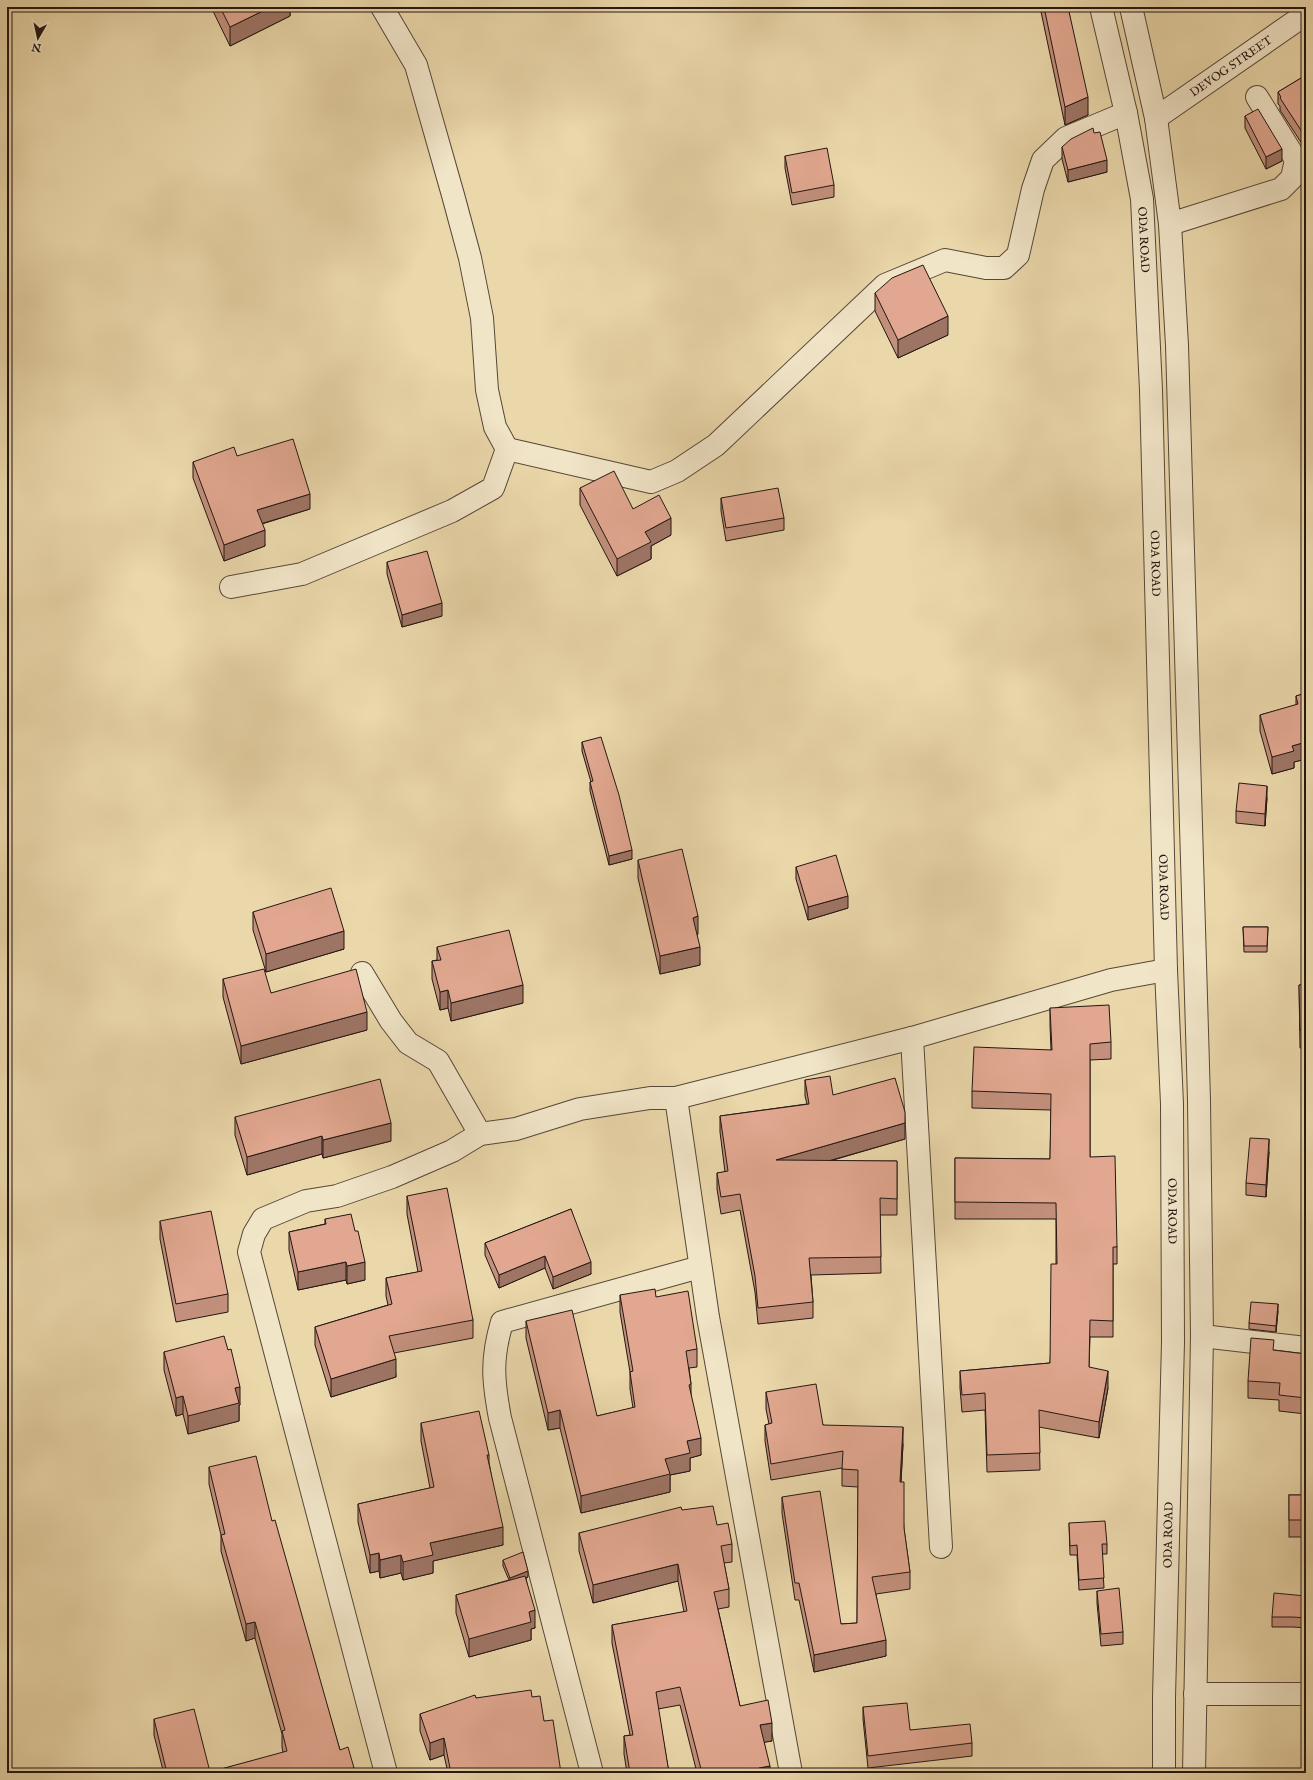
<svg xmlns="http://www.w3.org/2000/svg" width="1313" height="1780" viewBox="0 0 1313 1780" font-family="'IM FELL English',serif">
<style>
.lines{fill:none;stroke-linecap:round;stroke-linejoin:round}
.minor-casing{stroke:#564738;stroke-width:24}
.minor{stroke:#f1e5c8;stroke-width:22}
.wall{fill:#c2907c;stroke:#241712}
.shaded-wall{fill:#9e7565;stroke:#241712}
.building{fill:#e1a790;stroke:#241712}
.labels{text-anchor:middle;stroke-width:3;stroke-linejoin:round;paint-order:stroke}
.street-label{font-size:12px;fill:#241712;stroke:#f1e5c8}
</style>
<rect width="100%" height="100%" fill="#ead7aa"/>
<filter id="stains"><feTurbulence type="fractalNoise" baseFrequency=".005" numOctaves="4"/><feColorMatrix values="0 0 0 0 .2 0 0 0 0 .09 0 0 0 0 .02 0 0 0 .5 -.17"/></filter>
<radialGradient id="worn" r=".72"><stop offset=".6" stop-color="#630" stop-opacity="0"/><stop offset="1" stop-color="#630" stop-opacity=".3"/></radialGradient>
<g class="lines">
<defs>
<g id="minor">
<path id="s1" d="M1101,7L1126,113L1142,199L1151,390L1166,970L1172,1104L1173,1342L1164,1697V1773"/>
<path d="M1131,7L1156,118L1170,224L1177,345L1199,1100L1202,1336L1194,1773"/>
<path id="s2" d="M1156,118L1306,14"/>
<path d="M1170,224L1281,189L1292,178L1296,160L1257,97"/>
<path d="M507,449L651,482L677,471L716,445L885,285L945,260L986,268H1004L1018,255L1033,189L1043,160L1066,138L1126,113"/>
<path d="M231,587L302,574L452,511L493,488L507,449L495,427L487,390L482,318L470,258L453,195L416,65L382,7"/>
<path d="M362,973L391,1021L408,1043L438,1061L480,1134"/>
<path d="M912,1038L941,1547"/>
<path d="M1202,1336L1306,1348"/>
<path d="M1195,1694H1306"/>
<path d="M386,1773L249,1252L254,1234L263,1219L306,1201L337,1196L392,1177L452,1151L480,1134L516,1129L580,1109L650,1098H676"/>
<path d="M592,1773L500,1418C493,1381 491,1359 502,1322L700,1267"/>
<path d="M791,1773L708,1317L676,1098L912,1038L1111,980L1166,970"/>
</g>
</defs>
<!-- minor casing -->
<use href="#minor" class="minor-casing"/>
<!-- minor -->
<use href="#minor" class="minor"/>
</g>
<!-- wall -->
<g class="wall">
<path d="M211,7H290V16L230,46Z"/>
<path d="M1040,7H1068L1088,115L1065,125Z"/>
<path d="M1306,75V150L1280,110V106L1278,104V92Z"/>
<path d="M1245,116L1282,161L1266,169L1245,128Z"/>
<path d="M1094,133L1107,172L1068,182L1062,159V147Z"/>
<path d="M785,156L834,185V197L792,205L785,168Z"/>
<path d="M875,293L948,335L898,358L875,311Z"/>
<path d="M237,456L310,509L262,524L265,546L224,561L193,478V462Z"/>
<path d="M580,488L633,509L671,535L651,546V559L617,576L580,505Z"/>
<path d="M721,498L784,518V530L726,541L721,511Z"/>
<path d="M387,562L442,616L402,627L387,574Z"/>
<path d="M1306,693V759L1294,762V768L1272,774L1260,731V715L1296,705V696Z"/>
<path d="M582,742L632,859L609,865L590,791V782H591L582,751Z"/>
<path d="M1267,798L1265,826L1236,823V811Z"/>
<path d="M638,860L698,934L697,935L700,965L660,974L638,878Z"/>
<path d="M796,867L848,908L808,920L796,879Z"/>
<path d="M253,912L344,949L266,972L253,930Z"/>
<path d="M1243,927H1268L1267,952H1244Z"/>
<path d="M437,947L523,1003L451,1021L448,1008L440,1010L432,979V961L437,960Z"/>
<path d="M223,979L271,993L367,1030L241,1064L223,997Z"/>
<path d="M1299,985H1306V1048H1300Z"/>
<path d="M1050,1008L1111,1042V1059L1090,1060V1157L1117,1247V1264H1113V1337H1090L1089,1367L1108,1388L1099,1438L1039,1427L1040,1470L987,1472L985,1410L962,1412L960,1388V1371L1050,1363L1056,1264V1219H955V1158L1050,1159L1051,1110L972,1108V1091L1051,1050L1050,1025Z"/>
<path d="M805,1080L833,1095L905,1139L830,1161H897V1215H880L881,1273L811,1275L813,1302V1318L758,1324L755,1292L740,1210L721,1214L717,1189V1173L725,1172L720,1132V1116L807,1104L805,1096Z"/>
<path d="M235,1117L391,1141L323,1158L322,1154L247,1175L235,1135Z"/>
<path d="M1269,1152L1266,1197L1246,1195V1183Z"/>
<path d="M407,1196L473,1320V1338L394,1353L396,1377L331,1397L315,1345V1327L388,1305L386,1296V1278L418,1272L407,1214Z"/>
<path d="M571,1209L591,1274L553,1289L545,1268L499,1288L485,1255V1243Z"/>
<path d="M325,1219L365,1280L347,1284L346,1280L298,1290L289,1250V1232L325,1224Z"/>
<path d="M160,1221L228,1294V1312L176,1322L160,1239Z"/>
<path d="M620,1295L656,1297L697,1349V1367L689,1368L691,1384V1396L701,1455L690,1458V1471L670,1475V1492L581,1513L560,1428L548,1430L526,1338V1321L597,1416L633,1408L630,1389V1372L620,1312Z"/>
<path d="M1278,1311L1276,1332L1249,1329V1323Z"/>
<path d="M228,1350L240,1405H239V1421L188,1434L183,1414L176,1416L164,1370V1352Z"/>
<path d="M1274,1350L1306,1354V1414L1279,1411V1400L1248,1398V1381Z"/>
<path d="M766,1392L823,1425L903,1444L901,1482L904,1529L910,1572V1589L876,1594L886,1656L814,1672L799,1600H795L782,1513V1497L841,1624L857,1623L858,1487L842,1486V1468L771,1480L765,1441V1425L769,1424L766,1409Z"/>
<path d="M421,1423L489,1455V1462L503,1545L433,1561V1573L403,1580L401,1573L380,1578L379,1571L370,1573L358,1522V1504L430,1488L421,1441Z"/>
<path d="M209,1467L272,1521L340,1750L354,1773H158V1772L163,1770L154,1735V1719L210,1772L283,1753L282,1747V1734L255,1638L246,1641L221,1551V1535L209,1484Z"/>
<rect x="1289" y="1495" width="17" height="42"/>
<path d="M682,1510L717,1525L732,1544V1562L724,1563L729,1589V1607L718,1609L740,1706L772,1741L764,1742L770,1773H697L680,1705L658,1709L669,1773H627L624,1754V1736L630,1735L612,1643V1625L684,1612L678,1581L593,1603L579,1551V1533Z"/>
<path d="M1069,1523L1107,1544V1554H1102L1104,1588L1079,1590L1077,1555H1070Z"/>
<path d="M503,1560L528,1577L526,1578L535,1628L531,1629V1640L469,1657L456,1613V1595L509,1580L503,1566Z"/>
<path d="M1097,1591L1123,1632V1644L1101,1646L1097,1603Z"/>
<path d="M1306,1596V1628L1293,1627H1272V1617Z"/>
<path d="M532,1697L544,1721L561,1773H448L444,1755L430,1760L420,1731V1714L476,1698Z"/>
<path d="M863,1707L910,1730L972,1743V1756L868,1768L863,1719Z"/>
</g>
<!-- shaded-wall -->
<g class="shaded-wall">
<path d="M271,7H290V16L230,46V27Z"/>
<path d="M1088,97V115L1065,125V107Z"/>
<path d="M1282,149V161L1266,169V157Z"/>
<path d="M1107,160V172L1068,182V170Z"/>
<path d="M948,316V335L898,358V340Z"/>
<path d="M310,494V509L257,525V510Z"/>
<path d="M671,518V535L651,546V559L617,576V559L645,532Z"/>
<path d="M265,530V546L224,561V545Z"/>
<path d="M442,603V616L402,627V615Z"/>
<path d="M1306,742V759L1294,762V768L1272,774V757L1292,746Z"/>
<path d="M1267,786V798L1265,826V814Z"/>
<path d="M632,850V859L609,865V856Z"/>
<path d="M848,896V908L808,920V907Z"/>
<path d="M698,916V934L693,936V918Z"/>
<path d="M344,931V949L266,972V954Z"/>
<path d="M700,947V965L660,974V956Z"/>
<path d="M523,985V1003L451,1021V1003Z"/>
<path d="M448,990V1008L440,1010V992Z"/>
<path d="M367,1012V1030L241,1064V1046Z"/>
<path d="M391,1123V1141L323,1158V1140Z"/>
<path d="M905,1123V1139L776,1176V1160Z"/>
<path d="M322,1136V1154L247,1175V1157Z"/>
<path d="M1269,1139V1152L1266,1197V1185Z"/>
<path d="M545,1256V1268L499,1288V1275Z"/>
<path d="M346,1262V1280L298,1290V1272Z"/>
<path d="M365,1262V1280L347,1284V1266Z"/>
<path d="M591,1262V1274L553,1289V1277Z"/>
<path d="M1278,1304V1311L1276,1332V1326Z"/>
<path d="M396,1359V1377L331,1397V1379Z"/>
<path d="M1108,1371V1388L1099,1438V1422Z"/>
<path d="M240,1387V1405H239V1421L188,1434V1416L235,1388Z"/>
<path d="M183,1396V1414L176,1416V1398Z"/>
<path d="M560,1410V1428L548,1430V1413Z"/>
<path d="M903,1427V1444L900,1499V1482Z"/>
<path d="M701,1438V1455L690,1458V1471L670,1475V1492L581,1513V1496L665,1459L687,1441Z"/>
<path d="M503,1527V1545L433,1561V1573L403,1580V1562L430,1543Z"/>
<path d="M379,1553V1571L370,1573V1555Z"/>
<path d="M401,1555V1573L380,1578V1560Z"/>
<path d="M678,1564V1581L593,1603V1585Z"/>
<path d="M528,1571V1577L510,1584V1578Z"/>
<path d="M535,1610V1628L531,1629V1640L469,1657V1639L529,1612Z"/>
<path d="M255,1622V1638L246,1641V1624Z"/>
<path d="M886,1640V1656L814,1672V1655Z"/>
<path d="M772,1723V1741L760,1743V1725Z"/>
<path d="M444,1738V1755L430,1760V1743Z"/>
<path d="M770,1766V1773H759V1768Z"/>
<path d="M354,1768V1773H345V1770Z"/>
</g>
<!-- building -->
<g class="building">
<path d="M220,7H271L230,27Z"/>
<path d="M1044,7H1068L1088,97L1065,107Z"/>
<path d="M1306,75V138L1280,98L1281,97L1278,92Z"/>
<path d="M1258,109L1282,149L1266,157L1245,116Z"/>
<path d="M1093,128L1094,133L1100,132L1107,160L1068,170L1062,147L1071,139Z"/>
<path d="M827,148L834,185L792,193L785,156Z"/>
<path d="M923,265L948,316L898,340L875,293L892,278Z"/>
<path d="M293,439L310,494L257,510L265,530L224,545L193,462L234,447L237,456Z"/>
<path d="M614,471L633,509L659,495L671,518L645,532L651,542L617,559L580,488Z"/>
<path d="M778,488L784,518L726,528L721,498Z"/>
<path d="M427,551L442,603L402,615L387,562Z"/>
<path d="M1306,693V742L1292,746L1294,751L1272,757L1260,715L1298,704L1296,696Z"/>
<path d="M601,737L619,795L632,850L609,856L590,782L593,781L582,742Z"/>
<path d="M1239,783L1267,786L1265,814L1236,811Z"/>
<path d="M682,849L698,916L693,918L700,947L660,956L638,860Z"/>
<path d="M836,855L848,896L808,907L796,867Z"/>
<path d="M331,888L344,931L266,954L253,912Z"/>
<path d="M1243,927H1268L1267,946H1244Z"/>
<path d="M509,930L523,985L451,1003L448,990L440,992L432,961L441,960L437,947Z"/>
<path d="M264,969L271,993L356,969L367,1012L241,1046L223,979Z"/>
<path d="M1299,985H1306V1030H1300Z"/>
<path d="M1109,1005L1111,1042L1090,1044V1157L1115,1156L1117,1247H1113V1321L1090,1320L1089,1367L1108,1371L1099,1422L1039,1410L1040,1453L987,1455L985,1393L962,1395L960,1371L1050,1363L1051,1264H1057L1056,1203L955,1202V1158L1050,1159L1051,1094L972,1091L974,1047L1052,1050L1050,1008Z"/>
<path d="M830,1076L833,1095L895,1078L905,1112V1123L776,1160L897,1161V1199L880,1198L881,1257L809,1258L813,1302L758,1308L755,1276L740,1194L721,1197L717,1173L728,1171L720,1116L809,1104L805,1080Z"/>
<path d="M380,1079L391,1123L323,1140L322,1136L247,1157L235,1117Z"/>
<path d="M1250,1138L1269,1139L1266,1185L1246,1183Z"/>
<path d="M447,1188L473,1320L389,1336L396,1359L331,1379L315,1327L392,1304L386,1278L422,1271L407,1196Z"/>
<path d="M571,1209L591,1262L553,1277L545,1256L499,1275L485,1243Z"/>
<path d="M211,1211L228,1294L176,1304L160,1221Z"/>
<path d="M351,1214L355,1231H358L365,1262L347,1266L346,1262L298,1272L289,1232L326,1224L325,1219Z"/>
<path d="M655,1289L656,1297L688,1291L697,1349L686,1351L691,1384L689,1385L701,1438L687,1441L690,1453L665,1459L670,1474L581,1496L560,1410L548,1413L526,1321L572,1310L597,1416L635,1407L630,1372L633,1371L620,1295Z"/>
<path d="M1251,1302L1278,1304L1276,1326L1249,1323Z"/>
<path d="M224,1336L228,1350L231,1349L240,1387L235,1388L239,1403L188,1416L183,1396L176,1398L164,1352Z"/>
<path d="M1251,1338L1274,1340L1273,1350L1306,1354V1398L1279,1395L1280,1383L1248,1381Z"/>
<path d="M816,1384L823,1425L903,1427L900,1482H904V1528L910,1572L872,1577L886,1640L814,1655L799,1583H795L782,1497L820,1491L841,1624L857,1623L858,1470L842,1469L843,1451L771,1464L765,1425L772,1423L766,1392Z"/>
<path d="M479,1411L489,1455H487L503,1527L430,1543L433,1555L403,1562L401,1555L380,1560L379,1553L370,1555L358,1504L434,1487L421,1423Z"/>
<path d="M256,1456L272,1521L275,1520L340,1750L348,1747L354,1768L345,1770L346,1773H158V1772L166,1769L154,1719L194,1709L210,1772L287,1751L282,1731L285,1730L255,1622L246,1624L221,1535L225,1534L209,1467Z"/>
<rect x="1289" y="1495" width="17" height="25"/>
<path d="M713,1506L717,1525L728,1523L732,1544L721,1546L729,1589L714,1592L740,1706L768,1700L772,1723L760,1725L770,1766L759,1768L760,1773H702L680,1687L656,1692L669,1773H630L624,1736L633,1735L612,1625L687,1611L678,1564L593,1585L579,1533L681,1507L682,1510Z"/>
<path d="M1105,1521L1107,1544H1102L1104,1578L1079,1580L1077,1545L1070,1546L1069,1523Z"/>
<path d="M523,1552L528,1571L510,1578L503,1560Z"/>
<path d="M525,1576L535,1610L529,1612L531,1622L469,1639L456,1595Z"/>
<path d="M1119,1588L1123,1632L1101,1634L1097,1591Z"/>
<path d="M1274,1593L1306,1596V1618L1293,1617H1272Z"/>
<path d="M531,1690L532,1697L540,1696L544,1721L553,1720L561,1773H451L444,1738L430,1743L420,1714L475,1695L476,1698Z"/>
<path d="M907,1703L910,1730L970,1724L972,1743L868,1756L863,1707Z"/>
</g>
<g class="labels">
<!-- street labels -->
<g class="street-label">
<text dy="4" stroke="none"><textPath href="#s2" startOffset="91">DEVOG STREET</textPath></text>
<text dy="4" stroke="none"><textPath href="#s1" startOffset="237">ODA ROAD</textPath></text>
<text dy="4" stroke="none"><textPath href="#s1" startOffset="561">ODA ROAD</textPath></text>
<text dy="4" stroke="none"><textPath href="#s1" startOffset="885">ODA ROAD</textPath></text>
<text dy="4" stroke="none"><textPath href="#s1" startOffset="1209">ODA ROAD</textPath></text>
<text transform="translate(1168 1535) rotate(-89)" y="4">ODA ROAD</text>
</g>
</g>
<!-- margin -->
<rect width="1313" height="1780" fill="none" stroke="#ead7aa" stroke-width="24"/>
<rect x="8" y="8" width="1297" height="1764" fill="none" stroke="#241712" stroke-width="2"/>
<rect x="12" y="12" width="1289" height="1756" fill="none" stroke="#241712"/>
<!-- north arrow -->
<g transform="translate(38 38) rotate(189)" stroke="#f1e5c8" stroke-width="3" paint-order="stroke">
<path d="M0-3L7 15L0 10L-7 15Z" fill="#241712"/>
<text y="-6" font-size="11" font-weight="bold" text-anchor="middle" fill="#241712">N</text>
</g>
<rect width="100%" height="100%" filter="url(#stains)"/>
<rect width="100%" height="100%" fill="url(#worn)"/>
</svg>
